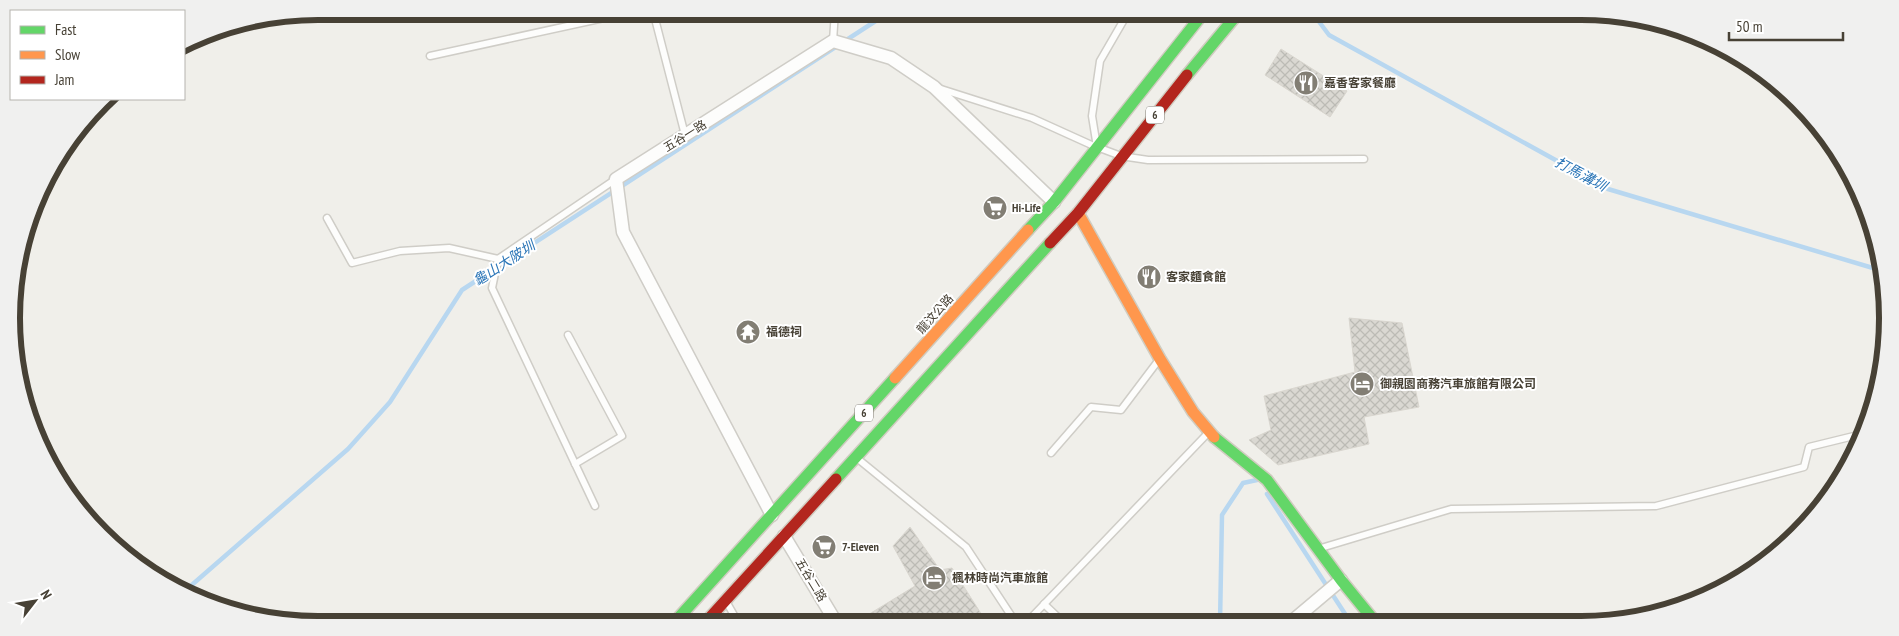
<svg xmlns="http://www.w3.org/2000/svg" width="1899" height="636" viewBox="0 0 1899 636" font-family="'PT Sans Narrow','Noto Sans TC',sans-serif">
<style>
.lines{fill:none;stroke-linecap:round;stroke-linejoin:round}
.stream{stroke:#b8d7f0;stroke-width:4.5}
.building{fill:url(#building-cross-hatch);stroke:#d9d6cf}
.lane-casing{stroke:#cfcdc7;stroke-width:9}
.street-casing{stroke:#cfcdc7;stroke-width:15}
.fast-casing{stroke:#d0ccc0;stroke-width:14}
.slow-casing{stroke:#d0ccc0;stroke-width:14}
.jam-casing{stroke:#d0ccc0;stroke-width:14}
.lane{stroke:#fdfdfc;stroke-width:6}
.street{stroke:#fdfdfc;stroke-width:12}
.fast{stroke:#63d668;stroke-width:11}
.slow{stroke:#ff974d;stroke-width:11}
.jam{stroke:#b3261e;stroke-width:11}
.labels{text-anchor:middle;stroke-width:4;stroke-linejoin:round;paint-order:stroke}
.shield{fill:#fff;stroke:#7e7a72;stroke-width:1}
.shield-label{font-size:11px;font-weight:bold;fill:#474135}
.poi-label{font-size:12px;font-weight:bold;fill:#474135;stroke:#fff;text-anchor:start}
.street-label{font-size:12px;fill:#474135;stroke:#fff}
.water-label{font-size:14px;font-style:italic;fill:#2a75b7;stroke:#fff}
.rim{fill:none;stroke:#474135;stroke-width:6}
</style>
<defs>
<pattern id="building-cross-hatch" width="8" height="8" patternUnits="userSpaceOnUse" patternTransform="scale(1.25)"><rect width="8" height="8" fill="#dad8d2"/><path d="M0 0l8 8M0 8l8-8" fill="none" stroke="#bcbbb5"/></pattern>
</defs>
<rect width="100%" height="100%" fill="#f0efea"/>
<g class="lines">
<!-- stream -->
<g class="stream">
<path d="M1311,11L1329,35L1608,189L1883,271"/>
<path d="M1267,494L1351,623"/>
<path d="M186,590L348,449L390,402L462,290L891,11"/>
<path d="M1220,623L1222,515L1243,483L1257,480"/>
</g>
</g>
<!-- building -->
<g class="building">
<path d="M1281,49L1347,91L1330,117L1265,75Z"/>
<path d="M1349,318L1402,323L1419,407L1364,417L1369,444L1278,465L1249,440L1271,430L1264,396L1355,372Z"/>
<path d="M910,527L940,570L952,568L987,623L853,624L915,586L893,546Z"/>
</g>
<g class="lines">
<defs>
<g id="lane">
<path d="M653,11L685,135"/>
<path d="M1129,11L1100,61L1092,116L1097,147L1121,156L1148,160L1364,159"/>
<path d="M833,41L835,11"/>
<path d="M430,56L636,11"/>
<path d="M941,89L1032,118L1096,147"/>
<path d="M327,218L352,263L400,251L449,248L498,259"/>
<path d="M568,335L622,436L575,464"/>
<path d="M1051,453L1091,407L1121,410L1158,361"/>
<path d="M858,459L966,547L1016,623"/>
<path d="M595,506L492,288L498,259L616,179"/>
<path d="M1321,548L1451,509L1656,506L1804,467L1809,447L1862,434"/>
<path d="M727,603L739,624"/>
<path d="M1044,604L1064,623"/>
<path d="M1026,623L1208,433"/>
</g>
<g id="street">
<path d="M772,515L623,232L616,179L833,41L891,58L934,87L1054,202"/>
<path d="M784,536L837,624"/>
<path d="M1290,623L1341,580"/>
</g>
<g id="fast">
<path d="M1187,75L1240,11"/>
<path d="M1028,230L1054,202L1205,11"/>
<path d="M1214,437L1267,480L1341,580L1376,623"/>
<path d="M836,479L1050,243"/>
<path d="M673,624L895,378"/>
</g>
<g id="slow">
<path d="M1078,213L1160,359L1193,412L1214,437"/>
<path d="M895,378L1028,230"/>
</g>
<g id="jam">
<path d="M1050,243L1078,213L1187,75"/>
<path d="M704,624L836,479"/>
</g>
</defs>
<!-- lane casing -->
<use href="#lane" class="lane-casing"/>
<!-- street casing -->
<use href="#street" class="street-casing"/>
<!-- fast casing -->
<use href="#fast" class="fast-casing"/>
<!-- slow casing -->
<use href="#slow" class="slow-casing"/>
<!-- jam casing -->
<use href="#jam" class="jam-casing"/>
<!-- lane -->
<use href="#lane" class="lane"/>
<!-- street -->
<use href="#street" class="street"/>
<!-- fast -->
<use href="#fast" class="fast"/>
<!-- slow -->
<use href="#slow" class="slow"/>
<!-- jam -->
<use href="#jam" class="jam"/>
</g>
<!-- icons -->
<defs>
<symbol id="restaurant-disc" viewBox="-11 -11 22 22"><circle r="9.5" fill="#827e74" stroke="#fff"/><path d="M-5-6h1v4h1v-4h1v4h1v-4h1v5L-1.5 .5V6h-2V.5L-5-1ZM5-6V6H3V1.5H1.5Q1.5-4 5-6Z" fill="#fff"/></symbol>
<symbol id="supermarket-disc" viewBox="-11 -11 22 22"><circle r="9.5" fill="#827e74" stroke="#fff"/><path d="M-6-5.5h2.5l.6 2H6L4.5 2H-2.5L-4.4-4H-6ZM-1.5 3.2a1.3 1.3 0 1 0 .1 0ZM3 3.2a1.3 1.3 0 1 0 .1 0Z" fill="#fff"/></symbol>
<symbol id="temple-disc" viewBox="-11 -11 22 22"><circle r="9.5" fill="#827e74" stroke="#fff"/><path d="M0-6L5-2H3V0L6.5 2.5H4V6H1.5V3h-3V6H-4V2.5H-6.5L-3 0V-2H-5Z" fill="#fff"/></symbol>
<symbol id="hotel-disc" viewBox="-11 -11 22 22"><circle r="9.5" fill="#827e74" stroke="#fff"/><path d="M-6-4.5h1.5V1H6V5H4.5V3h-9V5H-6ZM-4 0a1.8 1.8 0 1 1 3.6 0ZM.5 0V-2.5h3Q6-2.5 6 0Z" fill="#fff"/></symbol>
</defs>
<g fill-rule="evenodd">
<use href="#restaurant-disc" x="1292" y="69" width="28" height="28"/>
<use href="#supermarket-disc" x="981" y="194" width="28" height="28"/>
<use href="#restaurant-disc" x="1135" y="263" width="28" height="28"/>
<use href="#temple-disc" x="734" y="318" width="28" height="28"/>
<use href="#hotel-disc" x="1348" y="370" width="28" height="28"/>
<use href="#supermarket-disc" x="810" y="533" width="28" height="28"/>
<use href="#hotel-disc" x="920" y="564" width="28" height="28"/>
</g>
<g class="labels">
<!-- shield labels -->
<g class="shield">
<rect x="1146" y="106.5" width="18" height="17" rx="4"/>
<rect x="855" y="404.5" width="18" height="17" rx="4"/>
</g>
<g class="shield-label">
<text x="1155" y="119">6</text>
<text x="864" y="417">6</text>
</g>
<!-- poi labels -->
<g class="poi-label">
<text x="1324" y="87">嘉香客家餐廳</text>
<text x="1012" y="212">Hi-Life</text>
<text x="1166" y="281">客家麵食館</text>
<text x="766" y="336">福德祠</text>
<text x="1380" y="388">御親園商務汽車旅館有限公司</text>
<text x="842" y="551">7-Eleven</text>
<text x="952" y="582">楓林時尚汽車旅館</text>
</g>
<!-- street labels -->
<g class="street-label">
<text transform="translate(685 136) rotate(-32)" y="4">五谷一路</text>
<text transform="translate(935 314) rotate(-48)" y="4">龍汶公路</text>
<text transform="translate(811 580) rotate(59)" y="4">五谷二路</text>
</g>
<!-- water labels -->
<g class="water-label">
<text transform="translate(1581 174) rotate(28)" y="5">打馬溝圳</text>
<text transform="translate(504 263) rotate(-33)" y="5">龜山大陂圳</text>
</g>
</g>
<!-- crop -->
<path d="M0 0H1899V636H0ZM318 20H1581A298 298 0 0 1 1879 318V318A298 298 0 0 1 1581 616H318A298 298 0 0 1 20 318V318A298 298 0 0 1 318 20Z" fill="#f0f0ef" fill-rule="evenodd"/>
<path class="rim" d="M318 20H1581A298 298 0 0 1 1879 318V318A298 298 0 0 1 1581 616H318A298 298 0 0 1 20 318V318A298 298 0 0 1 318 20Z"/>
<!-- legend -->
<rect x="10" y="10" width="175" height="90" fill="#ffffff" stroke="#b5b3ae"/>
<rect x="20" y="26" width="25" height="8" fill="#63d668" stroke="#b5b3ae"/>
<text x="55" y="35" font-size="15" fill="#474135">Fast</text>
<rect x="20" y="51" width="25" height="8" fill="#ff974d" stroke="#b5b3ae"/>
<text x="55" y="60" font-size="15" fill="#474135">Slow</text>
<rect x="20" y="76" width="25" height="8" fill="#b3261e" stroke="#b5b3ae"/>
<text x="55" y="85" font-size="15" fill="#474135">Jam</text>
<!-- north arrow -->
<g transform="translate(35 601) rotate(59)" stroke="#ffffff" stroke-width="4" paint-order="stroke">
<path d="M0-4L9 19L0 12L-9 19Z" fill="#474135"/>
<text y="-8" font-size="14" font-weight="bold" text-anchor="middle" fill="#474135">N</text>
</g>
<!-- scale -->
<path d="M1729 32v8h114v-8" fill="none" stroke="#474135" stroke-width="2.5"/>
<text x="1736" y="32" font-size="15" fill="#474135" stroke="#ffffff" stroke-width="4" paint-order="stroke">50 m</text>
</svg>
